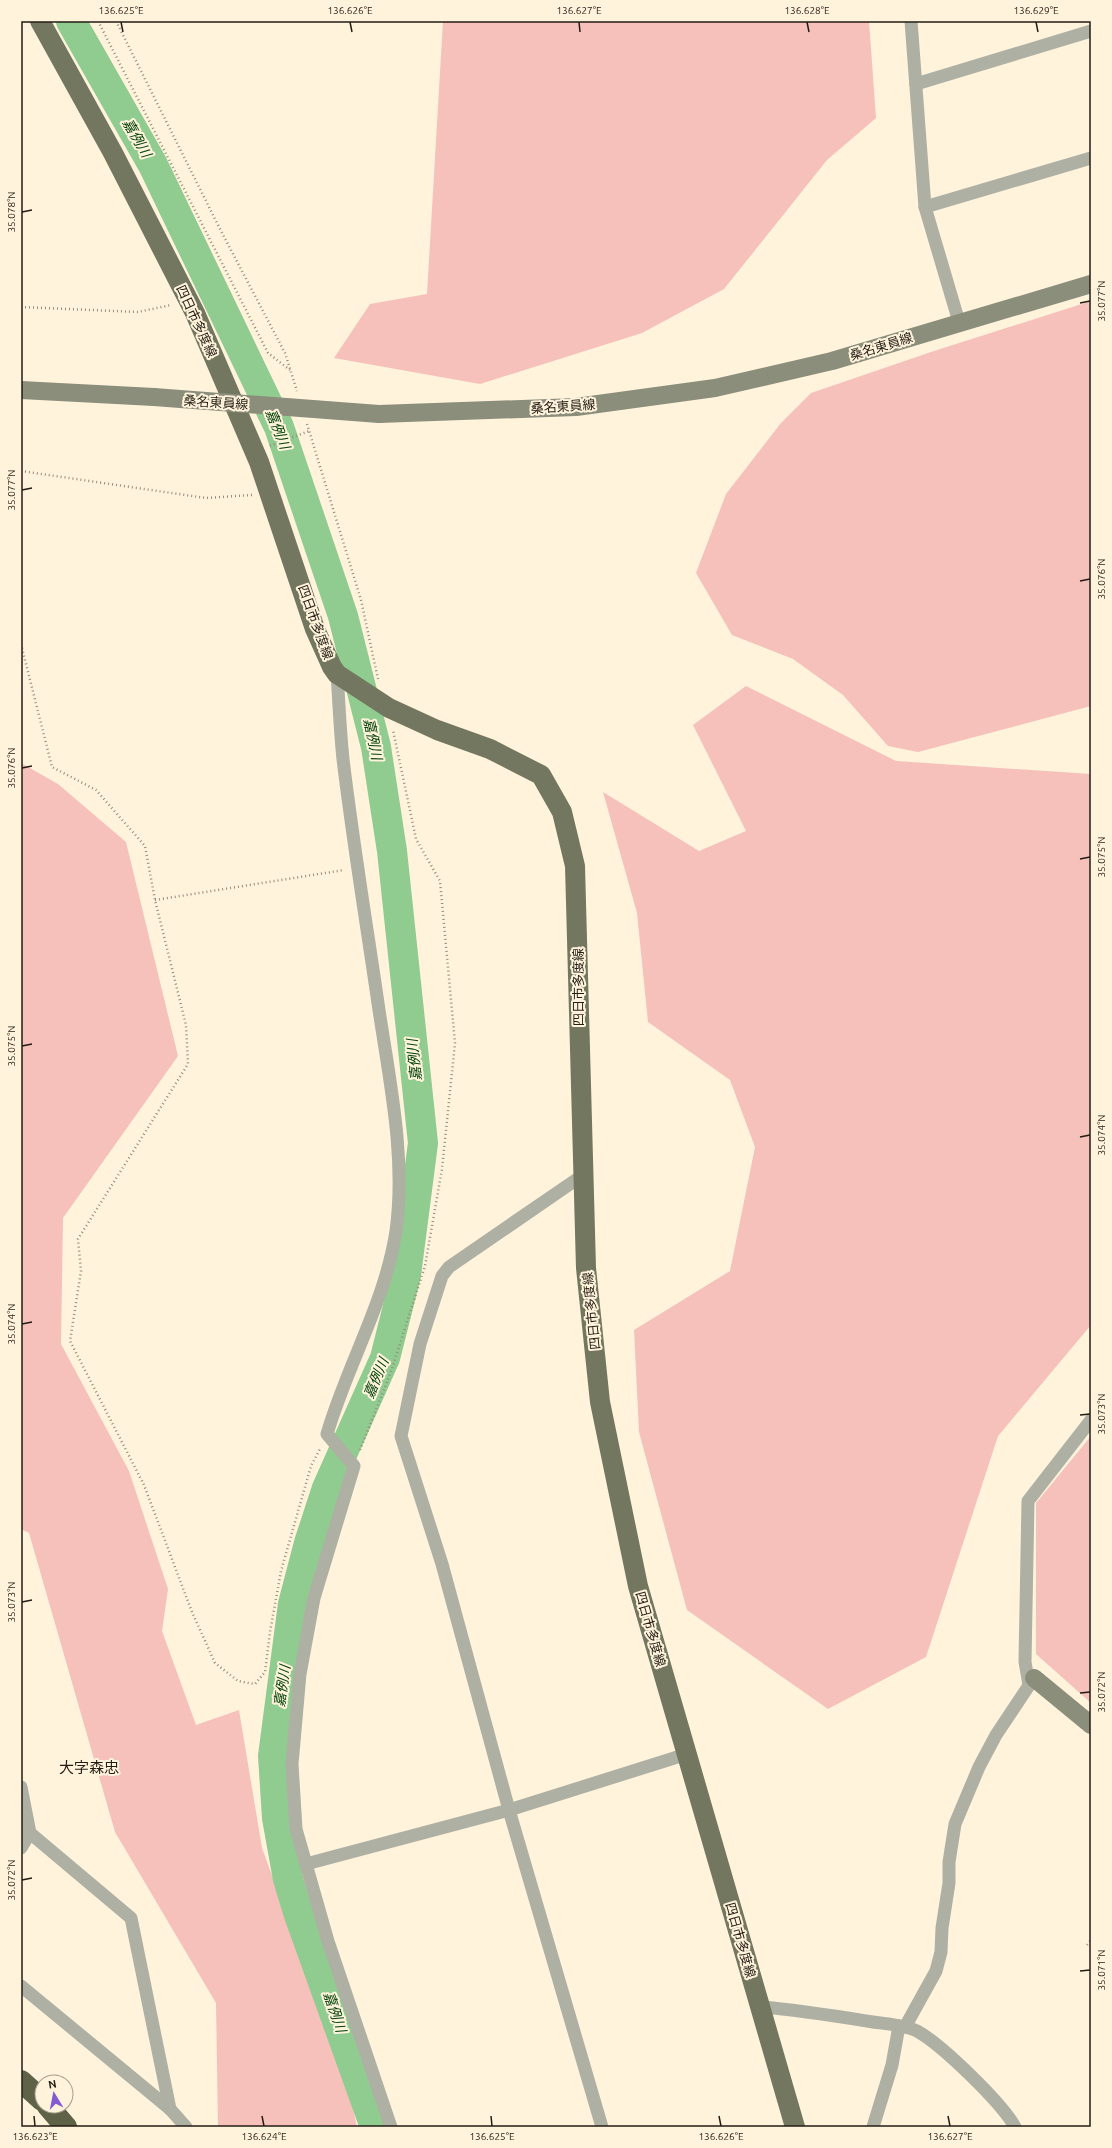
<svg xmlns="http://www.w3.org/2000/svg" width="1112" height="2148" viewBox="0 0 1112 2148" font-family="Ubuntu,'Noto Sans JP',sans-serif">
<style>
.green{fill:#f6c0bb}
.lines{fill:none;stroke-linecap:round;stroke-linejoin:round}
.river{stroke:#90cb90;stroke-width:30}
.path{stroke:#958c7b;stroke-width:2.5;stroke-dasharray:1 3;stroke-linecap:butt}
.street{stroke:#aeb0a3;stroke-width:13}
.secondary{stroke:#8b8e7b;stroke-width:18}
.primary{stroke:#73775f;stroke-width:20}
.highway{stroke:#5e6247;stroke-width:22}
.secondary-bridge{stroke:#8b8e7b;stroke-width:18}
.ticks{fill:none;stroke:#231d13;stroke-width:1.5}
.labels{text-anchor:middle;stroke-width:4;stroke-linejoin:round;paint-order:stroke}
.street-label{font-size:13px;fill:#231d13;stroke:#fff3dc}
.water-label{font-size:14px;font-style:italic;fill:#004208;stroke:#fff3dc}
.quarter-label{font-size:15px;fill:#231d13;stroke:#fff3dc}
.neatline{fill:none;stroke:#231d13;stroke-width:1.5}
.ticks-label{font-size:10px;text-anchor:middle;fill:#231d13}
</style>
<rect width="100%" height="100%" fill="#fff3dc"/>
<!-- green -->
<g class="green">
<path d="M443,21H869L876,118L827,160L724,289L642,333L480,384L334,358L370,304L427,294Z"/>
<path d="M1091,301V706L918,752L888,746L843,695L793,659L732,635L696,573L726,494L781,423L811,393L934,351Z"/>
<path d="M746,686L896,761L1091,774V1325L998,1436L926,1657L828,1709L687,1610L639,1432L634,1330L730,1271L755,1147L730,1080L648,1022L637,913L603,792L699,851L746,831L693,725Z"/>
<path d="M21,763L58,784L126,842L178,1056L63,1218L61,1344L129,1471L168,1589L162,1631L196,1725L239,1710L262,1848L347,2081L357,2127H218L216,2003L115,1832L29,1533L21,1529Z"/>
<path d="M1091,1436V1703L1036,1654V1503Z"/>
</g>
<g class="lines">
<!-- river -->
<path class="river" d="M71,21L153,165L279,427L343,616L376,747L392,851L423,1143L406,1275L385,1358L327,1488L309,1543L293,1604L273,1756L277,1818L288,1879L299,1915L375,2127"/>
<!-- path -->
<g class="path">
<path d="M98,21L268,353L290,370"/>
<path d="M116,21L221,231L285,353L297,391"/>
<path d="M21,307L138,312L171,305"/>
<path d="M307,424L361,600L378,679"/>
<path d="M270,446L309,431"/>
<path d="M21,471L206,498L252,495"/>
<path d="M21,644L52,767L96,790L145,846L155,900L186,1025L188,1064L78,1239L81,1271L70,1341L144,1485L192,1612L215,1663L238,1681L255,1684L265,1672L270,1632L281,1571L311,1466L321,1447"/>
<path d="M155,900L344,870"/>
<path d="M360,1450L391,1372L425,1266L442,1169L455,1043L440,881L416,839L393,730"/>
<path d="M1087,1945L1091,1940"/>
</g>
<!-- street -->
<g class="street">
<path d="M911,21L925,207L959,322"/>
<path d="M916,84L1091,31"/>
<path d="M925,207L1091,158"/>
<path d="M337,674C339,702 340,731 343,759C353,843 367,927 379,1010C390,1083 406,1158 396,1231C385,1303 347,1365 327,1434L354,1466L314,1598L300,1674L292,1764L296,1829L328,1941L391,2127"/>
<path d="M583,1175L449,1267L442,1276L420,1344L401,1436L442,1564L509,1810L602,2127"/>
<path d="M1029,1685L1025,1662L1028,1501L1091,1420"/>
<path d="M21,1787L30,1833L21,1848"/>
<path d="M21,1831L30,1833L131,1918L170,2109"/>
<path d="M306,1864L509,1810L687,1754"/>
<path d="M21,1986L170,2109L186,2127"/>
<path d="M761,2007C798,2010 835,2016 873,2022C887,2024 905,2025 917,2031C941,2044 1002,2103 1015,2127"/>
<path d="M905,2027L936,1971L941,1952L942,1928L949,1883V1862L955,1824L979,1767L996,1735L1034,1678"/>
<path d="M873,2127L892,2065L899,2026"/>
</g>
<!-- secondary -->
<g class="secondary">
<path d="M21,390L154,397"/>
<path d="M379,414L576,407L715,388L832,361L1091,284"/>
<path d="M1034,1678L1091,1725"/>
</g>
<!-- primary -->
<path class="primary" d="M40,21L113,153L195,313L259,462L315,629L332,667L337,674L389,708L437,730L490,749L541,775L562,812L575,866L586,1268L600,1402L638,1586L795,2127"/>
<!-- highway -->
<g class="highway">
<path d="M21,2081L42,2100"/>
<path d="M48,2106L66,2127"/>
</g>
<!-- secondary-bridge -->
<path class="secondary-bridge" d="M154,397L379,414"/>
</g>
<!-- ticks -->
<path class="ticks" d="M121,22L123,32M350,22L352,32M579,22L580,32M807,22L809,32M1036,22L1038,32M22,212L32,210M1080,303L1090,301M22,490L32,488M1080,581L1090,579M22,768L32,766M1080,859L1090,857M22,1046L32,1044M1080,1137L1090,1135M22,1324L32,1322M1080,1415L1090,1414M22,1602L32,1600M1080,1693L1090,1692M22,1880L32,1878M1080,1971L1090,1970M34,2116L35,2126M262,2116L264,2126M491,2116L492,2126M719,2116L721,2126M948,2116L950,2126"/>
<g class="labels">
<!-- street labels -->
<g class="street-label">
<text transform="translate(197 321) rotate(65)" y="5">四日市多度線</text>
<text transform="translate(881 346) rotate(-17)" y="5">桑名東員線</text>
<text transform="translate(216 402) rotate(4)" y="5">桑名東員線</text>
<text transform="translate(563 406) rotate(-4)" y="5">桑名東員線</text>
<text transform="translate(316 622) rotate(70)" y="5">四日市多度線</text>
<text transform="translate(578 987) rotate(-90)" y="5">四日市多度線</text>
<text transform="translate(591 1311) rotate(-96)" y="5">四日市多度線</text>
<text transform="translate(651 1629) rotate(74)" y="5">四日市多度線</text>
<text transform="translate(741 1940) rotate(74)" y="5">四日市多度線</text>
</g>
<!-- water labels -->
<g class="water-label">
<text transform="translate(137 138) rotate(60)" y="5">嘉例川</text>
<text transform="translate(278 429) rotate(68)" y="5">嘉例川</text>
<text transform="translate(373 739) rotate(78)" y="5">嘉例川</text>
<text transform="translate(414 1060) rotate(-96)" y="5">嘉例川</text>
<text transform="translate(376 1378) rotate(-67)" y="5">嘉例川</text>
<text transform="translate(282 1686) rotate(-82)" y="5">嘉例川</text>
<text transform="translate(335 2012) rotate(71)" y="5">嘉例川</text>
</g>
<!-- quarter labels -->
<g class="quarter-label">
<text x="89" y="1773">大字森忠</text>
</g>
</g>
<!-- border -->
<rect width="1112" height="2148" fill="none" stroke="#fff3dc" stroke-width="44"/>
<!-- north arrow -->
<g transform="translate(54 2094) rotate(350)"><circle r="19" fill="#fff3dc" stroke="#a79d8c"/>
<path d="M0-3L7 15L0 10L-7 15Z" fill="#825ad3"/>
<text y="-6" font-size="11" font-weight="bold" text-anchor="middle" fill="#231d13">N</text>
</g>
<rect x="22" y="22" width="1068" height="2104" class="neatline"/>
<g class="ticks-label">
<text x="121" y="14">136.625°E</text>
<text x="350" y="14">136.626°E</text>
<text x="579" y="14">136.627°E</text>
<text x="807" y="14">136.628°E</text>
<text x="1036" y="14">136.629°E</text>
<text transform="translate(11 212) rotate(-90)" y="4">35.078°N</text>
<text transform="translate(1101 301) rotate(-90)" y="4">35.077°N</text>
<text transform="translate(11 490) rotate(-90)" y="4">35.077°N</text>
<text transform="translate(1101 579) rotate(-90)" y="4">35.076°N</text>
<text transform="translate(11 768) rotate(-90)" y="4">35.076°N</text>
<text transform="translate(1101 857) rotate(-90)" y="4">35.075°N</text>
<text transform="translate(11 1046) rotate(-90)" y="4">35.075°N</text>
<text transform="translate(1101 1135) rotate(-90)" y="4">35.074°N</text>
<text transform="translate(11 1324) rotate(-90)" y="4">35.074°N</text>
<text transform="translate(1101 1414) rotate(-90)" y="4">35.073°N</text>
<text transform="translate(11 1602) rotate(-90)" y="4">35.073°N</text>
<text transform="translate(1101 1692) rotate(-90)" y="4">35.072°N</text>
<text transform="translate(11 1880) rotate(-90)" y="4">35.072°N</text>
<text transform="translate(1101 1970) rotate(-90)" y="4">35.071°N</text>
<text x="35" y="2140">136.623°E</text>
<text x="264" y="2140">136.624°E</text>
<text x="492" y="2140">136.625°E</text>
<text x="721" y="2140">136.626°E</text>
<text x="950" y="2140">136.627°E</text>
</g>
</svg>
